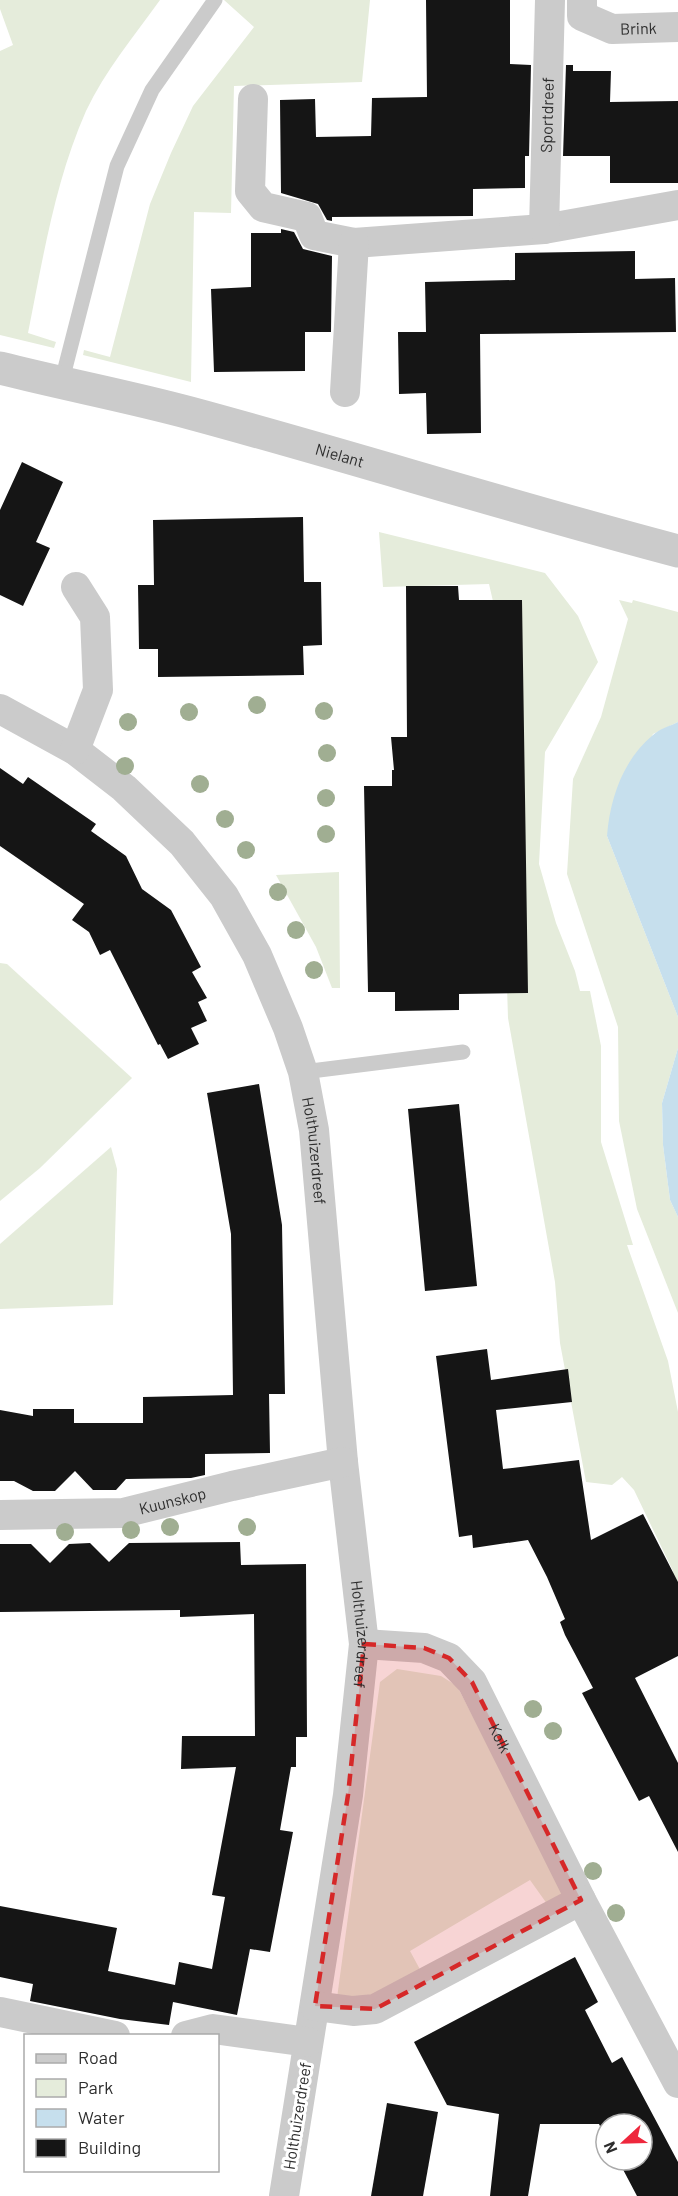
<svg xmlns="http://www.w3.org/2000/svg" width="678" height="2196" viewBox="0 0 678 2196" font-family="Barlow,sans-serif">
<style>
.green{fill:#e5ecdb}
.water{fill:#c6dfed}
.building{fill:#151515}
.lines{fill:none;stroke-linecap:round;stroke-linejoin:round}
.service{stroke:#cbcbcb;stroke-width:15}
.minor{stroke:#cbcbcb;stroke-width:30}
.tertiary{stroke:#cbcbcb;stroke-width:33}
.tree{fill:#a0ae92}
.marked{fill:#d62828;fill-opacity:0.2;stroke:#d62828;stroke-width:4.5;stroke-dasharray:12 8;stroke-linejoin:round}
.labels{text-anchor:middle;stroke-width:6;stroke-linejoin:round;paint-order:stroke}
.street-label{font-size:16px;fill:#2e2e2e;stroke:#fff}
</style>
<rect width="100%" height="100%" fill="#fff"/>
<!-- green -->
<g class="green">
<path d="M0,0H160C134,36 105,71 86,111C55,181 43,258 28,333L56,342L54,348L0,335V51L13,45L0,9Z"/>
<path d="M224,0H370L362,82L234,86L231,213L194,212L191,382L83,355L84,350L110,357L150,204L171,153L193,106L254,27Z"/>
<path d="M379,532L545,573L578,616L598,662L545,752L539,864L556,923L575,971L580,991H590L601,1046V1142L633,1245H627L668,1361L678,1412V1629L663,1602L673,1571L634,1490L622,1477L612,1485L586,1482L560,1343L555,1282L508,1018L495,610L489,584L383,587Z"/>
<path d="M619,600L632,603L633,600L678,612V722L653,734L607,836L678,1017V1048L662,1103L663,1145L670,1200L678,1217V1313L637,1209L619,1121L618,1027L567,874L573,779L601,717L628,619Z"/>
<path d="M339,872L340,988H332L316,947L276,875Z"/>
<path d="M0,963L7,964L132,1078L40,1168L0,1201Z"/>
<path d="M111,1147L117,1169L113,1305L0,1309V1244Z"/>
<path d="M397,1669L441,1676L457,1686L568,1899L550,1908L530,1880L410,1951L423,1975L363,2001L337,1998L380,1682Z"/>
</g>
<!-- water -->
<g class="water">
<path d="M678,722V1017L607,836C610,798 623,760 653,735C659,729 670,726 678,722Z"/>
<path d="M678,1048V1217L670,1200L663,1145L662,1103Z"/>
</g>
<!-- building -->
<g class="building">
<path d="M426,0H510V64L531,65L529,156H525V188L473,189V216L332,217V221L327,220L318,204L281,193L280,100L315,99L316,137L371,136L372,98L427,97Z"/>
<path d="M566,65H573V71H611L610,102L678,101V183H610V156H563Z"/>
<path d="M281,229L294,232L303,249L332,256L331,332H305V371L214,372L211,289L251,287V233H281Z"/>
<path d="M635,251V279L675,278L676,332L480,334L481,433L427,434L426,393L399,394L398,332H426L425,282L515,280V253Z"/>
<path d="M22,462L63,482L36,542L50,548L23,606L0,595V510Z"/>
<path d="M303,517L304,582H321L322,645L303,646L304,675L158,677V649H139L138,585H154L153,520Z"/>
<path d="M406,586H458L459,600H522L528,993L459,994V1010L395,1011V992H368L364,786H392V770H394L391,737H407Z"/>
<path d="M0,768L23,784L28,777L96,824L91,831L126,856L142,889L171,910L201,967L192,972L207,998L198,1002L207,1021L191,1028L199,1044L168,1059L160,1044L158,1045L110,950L100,955L89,932L72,920L84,904L0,846Z"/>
<path d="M259,1084L282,1225L285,1394H269L270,1453L205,1454V1475L191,1478L126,1479L116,1490H93L75,1471L55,1491H33L14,1481H0V1410L33,1416V1409H74V1423H143V1397L233,1395L231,1234L207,1093Z"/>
<path d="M459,1104L477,1286L425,1291L408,1109Z"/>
<path d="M487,1349L491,1380L568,1369L572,1402L496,1410L503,1469L579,1460L591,1540L643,1514L678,1582V1656L635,1678L678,1763V1852L649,1796L639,1801L582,1693L593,1688L565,1635L560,1622L565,1619L547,1577L528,1540L473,1548L472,1535L459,1537L436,1356Z"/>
<path d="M240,1542L241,1565L306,1564L307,1737H296V1767H291L280,1830L293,1832L270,1952L250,1949L237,2015L173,2002L169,2025L120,2019L30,2001L33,1984L0,1977V1906L117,1928L108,1971L175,1985L179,1962L212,1969L225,1897L212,1895L236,1767L181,1769L182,1736H255L254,1614L180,1617V1610L0,1612V1544H31L50,1563L69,1544L90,1543L109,1562L129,1543Z"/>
<path d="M575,1957L598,2002L585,2010L612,2063L622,2057L678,2162V2196H637L618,2160H642V2124H606V2138L599,2124H540L528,2196H490L499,2114L447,2105L414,2042Z"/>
<path d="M387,2103L438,2112L423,2196H371Z"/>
</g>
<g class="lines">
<!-- service -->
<g class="service">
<path d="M61,384L117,166L152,90L215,0"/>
<path d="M303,1072L463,1052"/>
</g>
<!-- minor -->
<g class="minor">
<path id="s1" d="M582,0V16L612,29L678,27"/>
<path d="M253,99L250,191L263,207L307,217L314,235L354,243L544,229L678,205"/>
<path id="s2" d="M544,229L550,0"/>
<path d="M345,392L354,243"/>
<path id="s3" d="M0,709L75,750L124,788L182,843L224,896L257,955L288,1028L303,1072L314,1130L343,1462L364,1644L348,1795L284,2196"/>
<path d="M75,750L98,690L95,617L76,587"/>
<path id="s4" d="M0,1515L123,1513L232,1486L343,1462"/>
<path id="s5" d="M364,1644L424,1648L449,1658L472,1682L581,1900L678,2083"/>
<path d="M315,2006L353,2011L375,2009L581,1900"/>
<path d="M0,2012L115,2036"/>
<path d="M186,2036L213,2029L308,2042"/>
</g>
<!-- tertiary -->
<path class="tertiary" id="s6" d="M0,368C63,384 127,396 190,413C353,457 514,508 678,551"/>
</g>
<!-- trees -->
<g class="tree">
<circle cx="257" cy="705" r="9"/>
<circle cx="324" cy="711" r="9"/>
<circle cx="189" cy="712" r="9"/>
<circle cx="128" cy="722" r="9"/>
<circle cx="327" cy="753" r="9"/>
<circle cx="125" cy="766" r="9"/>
<circle cx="200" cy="784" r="9"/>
<circle cx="326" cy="798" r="9"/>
<circle cx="225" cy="819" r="9"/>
<circle cx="326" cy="834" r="9"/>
<circle cx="246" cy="850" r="9"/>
<circle cx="278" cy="892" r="9"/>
<circle cx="296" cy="930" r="9"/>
<circle cx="314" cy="970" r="9"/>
<circle cx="170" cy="1527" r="9"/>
<circle cx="247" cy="1527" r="9"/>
<circle cx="131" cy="1530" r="9"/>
<circle cx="65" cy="1532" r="9"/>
<circle cx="533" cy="1709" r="9"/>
<circle cx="553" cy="1731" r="9"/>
<circle cx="593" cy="1871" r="9"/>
<circle cx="616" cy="1913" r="9"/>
</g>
<!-- marked area -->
<path class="marked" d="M364,1644L424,1648L449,1658L472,1682L581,1900L375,2009L315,2006L348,1795Z"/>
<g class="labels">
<!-- street labels -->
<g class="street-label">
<text dy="6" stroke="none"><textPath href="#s1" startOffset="75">Brink</textPath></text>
<text dy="6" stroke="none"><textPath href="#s2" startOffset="114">Sportdreef</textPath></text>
<text dy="6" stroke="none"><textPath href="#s6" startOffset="351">Nielant</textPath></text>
<text dy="6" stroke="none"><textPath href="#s3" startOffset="568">Holthuizerdreef</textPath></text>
<text dy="6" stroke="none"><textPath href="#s4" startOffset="174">Kuunskop</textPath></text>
<text dy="6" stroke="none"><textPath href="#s3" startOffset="1054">Holthuizerdreef</textPath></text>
<text dy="6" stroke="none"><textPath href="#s5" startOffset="183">Kolk</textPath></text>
<text transform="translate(297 2116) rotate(-81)" y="6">Holthuizerdreef</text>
</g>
</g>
<!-- legend -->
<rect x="24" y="2034" width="195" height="138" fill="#ffffff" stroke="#ababab" stroke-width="1.5"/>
<rect x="36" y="2054" width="30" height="9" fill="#cbcbcb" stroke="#ababab" stroke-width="1.5"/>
<text x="78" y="2064" font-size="18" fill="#2e2e2e">Road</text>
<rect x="36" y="2079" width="30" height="18" fill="#e5ecdb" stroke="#ababab" stroke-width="1.5"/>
<text x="78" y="2094" font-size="18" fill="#2e2e2e">Park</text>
<rect x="36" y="2109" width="30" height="18" fill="#c6dfed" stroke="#ababab" stroke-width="1.5"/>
<text x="78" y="2124" font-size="18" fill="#2e2e2e">Water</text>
<rect x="36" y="2139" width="30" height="18" fill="#151515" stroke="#ababab" stroke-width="1.5"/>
<text x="78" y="2154" font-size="18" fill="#2e2e2e">Building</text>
<!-- north arrow -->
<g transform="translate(624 2142) rotate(248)"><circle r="28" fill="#ffffff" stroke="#ababab" stroke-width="1.5"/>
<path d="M0-4.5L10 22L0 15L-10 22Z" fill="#ee273c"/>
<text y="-9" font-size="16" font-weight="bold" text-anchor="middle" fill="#2e2e2e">N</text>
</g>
</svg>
